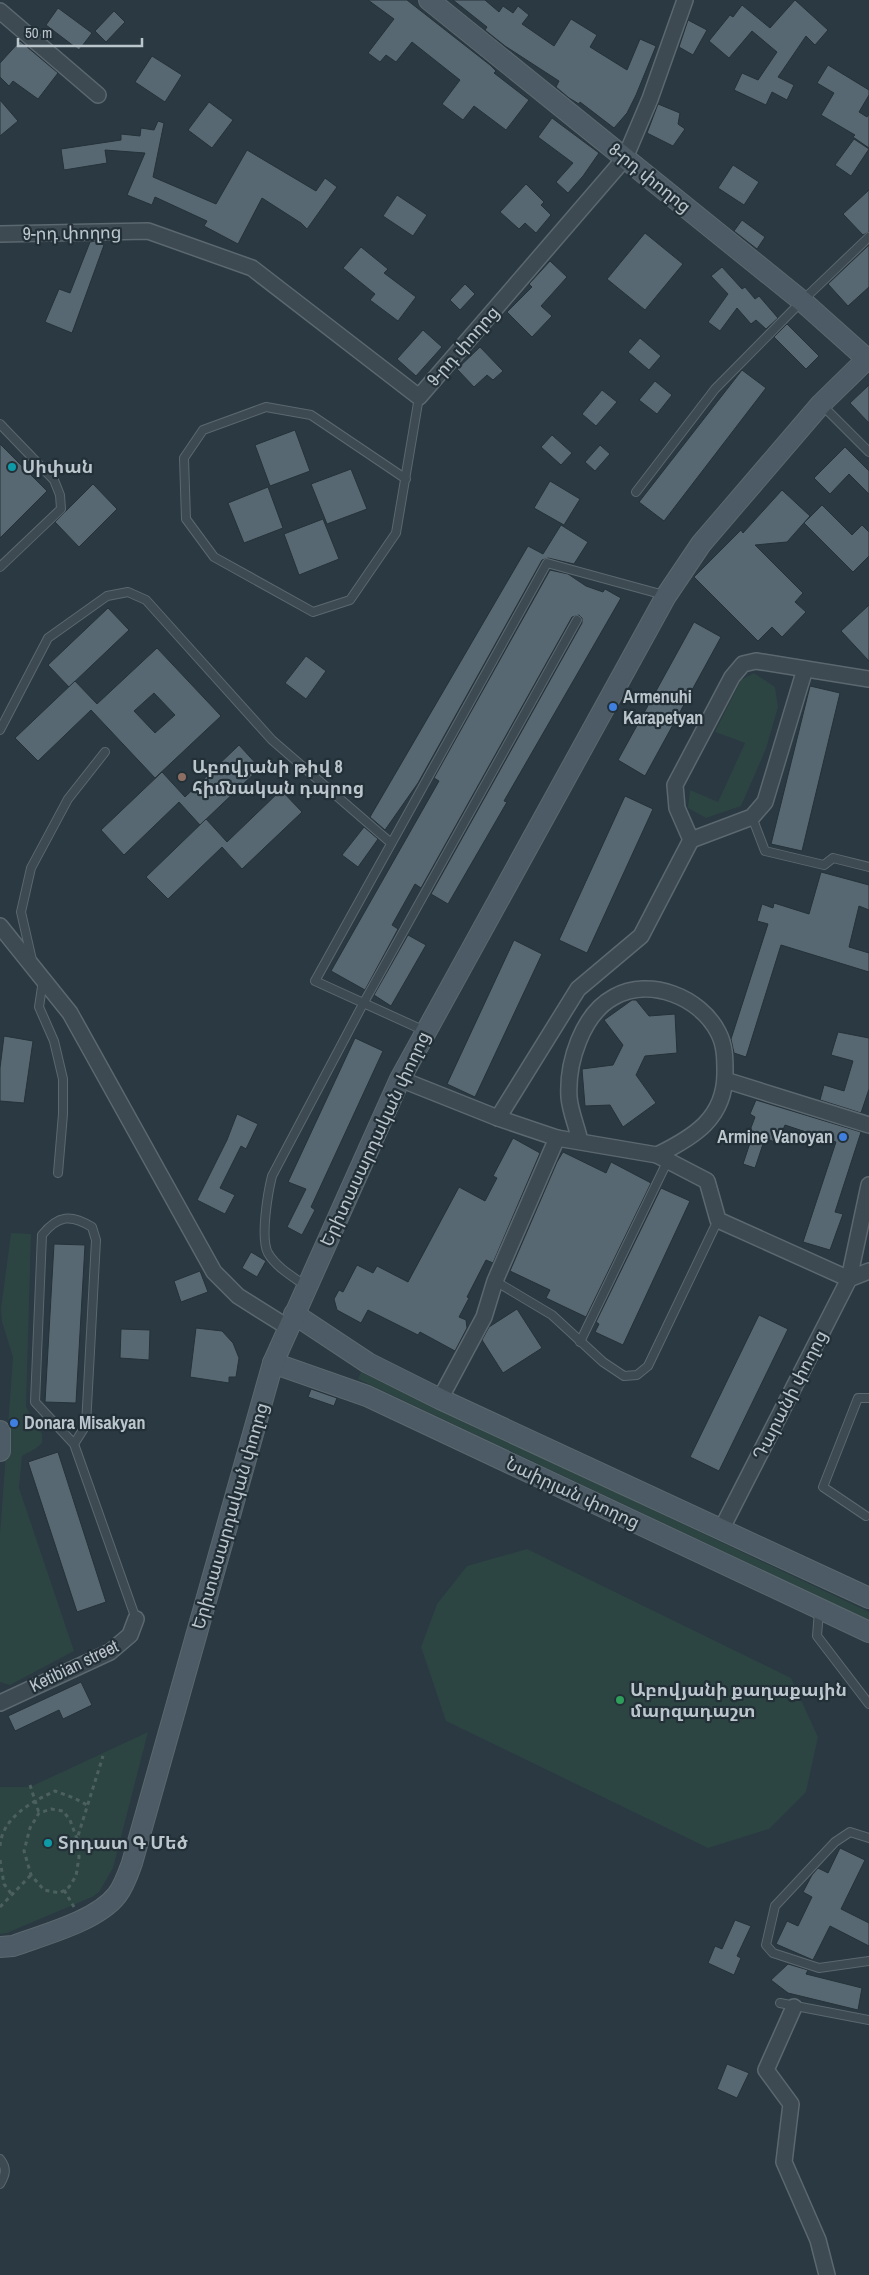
<svg xmlns="http://www.w3.org/2000/svg" width="869" height="2275" viewBox="0 0 869 2275" font-family="'Archivo Narrow','Noto Sans Armenian',sans-serif">
<style>
.green{fill:#2d4542}
.building{fill:#586872;stroke:#253239;fill-rule:evenodd}
.lines{fill:none;stroke-linecap:round;stroke-linejoin:round}
.lane-casing{stroke:#5c686f;stroke-width:10}
.street-casing{stroke:#5c686f;stroke-width:18}
.secondary-casing{stroke:#5c686f;stroke-width:22}
.path{stroke:#4c615f;stroke-width:3;stroke-dasharray:4 4;stroke-linecap:butt}
.lane{stroke:#3e4a52;stroke-width:8}
.street{stroke:#3e4a52;stroke-width:15}
.secondary{stroke:#4c5b65;stroke-width:20}
.culture-dot{fill:#0f9aa8;stroke:#233037;stroke-width:2}
.shop-dot{fill:#3f7fe0;stroke:#233037;stroke-width:2}
.education-dot{fill:#8d6e63;stroke:#233037;stroke-width:2}
.leisure-dot{fill:#2e9e5b;stroke:#233037;stroke-width:2}
.labels{text-anchor:middle;stroke-width:4.5;stroke-linejoin:round;paint-order:stroke}
.street-label{font-size:18px;fill:#bbc5cc;stroke:#233037}
.poi-label{font-size:18px;font-weight:bold;fill:#bbc5cc;stroke:#233037;text-anchor:start}
</style>
<rect width="100%" height="100%" fill="#2a3942"/>
<!-- green -->
<g class="green">
<path d="M754,673L775,687L778,707L766,749L741,806L706,818L688,808L690,790L718,802L745,743L715,732L741,680Z"/>
<path d="M11,1233L31,1234L26,1407L42,1434V1443L35,1449L22,1456L19,1488L74,1651L10,1685L0,1682V1534L13,1357L2,1322L1,1309Z"/>
<path d="M361,1372L869,1612V1620L358,1379Z"/>
<path d="M527,1549L791,1678L818,1737L806,1792L769,1829L708,1848L446,1721L421,1647L437,1604L467,1566Z"/>
<path d="M148,1732L113,1868L99,1892L92,1897L7,1933L0,1934V1787H30Z"/>
</g>
<!-- building -->
<g class="building">
<path d="M368,0H407L490,65L496,71L494,73L529,100L506,130L474,106L463,120L442,104L460,80L412,42L396,62L386,55L380,62L368,53L394,19Z"/>
<path d="M453,0H485L499,12L503,6L513,13L518,6L529,15L522,24L554,46L571,19L597,35L590,47L627,70L640,39L656,46L636,95L627,113L614,128L580,102L579,104L569,98L556,87L559,81L505,46L485,30L487,27Z"/>
<path d="M795,0L828,30L815,45L806,36L778,77L794,85L787,100L772,92L766,105L734,90L742,73L758,80L777,52L752,31L729,58L709,41L730,15L733,17L742,5L770,28Z"/>
<path d="M58,8L92,33L79,50L46,25Z"/>
<path d="M114,11L125,22L106,42L95,31Z"/>
<path d="M688,20L707,30L693,55L679,47Z"/>
<path d="M20,41L58,73L38,99L13,81L9,86L0,77V63Z"/>
<path d="M152,56L182,75L165,102L135,82Z"/>
<path d="M828,65L869,90V95L859,112L867,117L869,114V148L853,137L855,135L821,115L834,93L817,83Z"/>
<path d="M0,100L18,121L0,136Z"/>
<path d="M209,102L233,120L212,148L188,130Z"/>
<path d="M658,104L680,113L678,124L685,129L673,146L647,133Z"/>
<path d="M552,118L599,153L583,176L568,193L556,182L573,163L538,137Z"/>
<path d="M158,121L164,123L153,177L216,204L247,150L316,191L325,178L337,187L307,229L301,223L262,198L238,244L204,226L207,221L155,197L152,205L127,195L145,153L105,150L107,163L64,170L61,149L121,140V134L140,136L141,128L154,130Z"/>
<path d="M854,139L869,149L851,176L835,165Z"/>
<path d="M733,165L759,182L744,205L718,188Z"/>
<path d="M526,184L544,202L541,205L551,215L536,233L525,223L519,229L500,212Z"/>
<path d="M869,190V232L863,235L843,214Z"/>
<path d="M397,195L427,215L413,236L383,216Z"/>
<path d="M742,220L765,237L757,249L734,231Z"/>
<path d="M645,233L683,264L645,310L607,279Z"/>
<path d="M95,241L104,245L72,333L45,322L59,289L70,293L90,242Z"/>
<path d="M869,245V287L848,306L828,284Z"/>
<path d="M361,247L388,269L384,273L416,297L398,321L370,300L375,294L343,268Z"/>
<path d="M550,261L567,277L541,306L552,316L532,337L507,312L532,287L529,284Z"/>
<path d="M722,267L742,289L745,287L755,299L759,296L778,318L766,329L756,320L751,324L737,308L720,331L708,322L728,294L711,276Z"/>
<path d="M465,284L475,294L460,310L450,300Z"/>
<path d="M787,324L819,356L806,369L774,337Z"/>
<path d="M423,330L442,347L416,376L397,359Z"/>
<path d="M640,338L661,356L649,370L628,352Z"/>
<path d="M480,347L503,371L493,380L487,375L474,387L457,369Z"/>
<path d="M742,370L766,388L664,521L639,502Z"/>
<path d="M655,381L672,395L657,414L639,400Z"/>
<path d="M869,385V423L850,403Z"/>
<path d="M602,390L617,402L596,426L582,414Z"/>
<path d="M295,430L310,471L270,486L255,445Z"/>
<path d="M552,435L572,453L561,465L541,447Z"/>
<path d="M0,444L47,491L0,538Z"/>
<path d="M600,445L610,454L595,471L585,462Z"/>
<path d="M845,447L869,471V494L849,474L830,494L814,478Z"/>
<path d="M351,469L367,509L327,524L311,484Z"/>
<path d="M550,481L580,499L564,525L534,508Z"/>
<path d="M93,484L117,509L79,547L55,522Z"/>
<path d="M268,487L283,528L244,543L228,503Z"/>
<path d="M782,490L810,516L787,542L755,545L803,593L795,602L806,612L782,637L772,627L758,641L694,577L741,530L743,533Z"/>
<path d="M822,505L852,535L862,525L869,532V556L853,572L804,523Z"/>
<path d="M323,519L339,559L299,575L284,534Z"/>
<path d="M561,525L588,542L574,564L548,558L542,560L418,783L385,830L370,817L528,546L543,554Z"/>
<path d="M550,570L568,574L586,586L603,592L605,589L621,598L504,801L507,802L448,904L431,894L582,623V618L579,615L572,617L421,888L415,884L392,925L398,929L365,990L331,971L439,781L434,778Z"/>
<path d="M869,605V661L841,631Z"/>
<path d="M108,608L129,630L69,687L48,665Z"/>
<path d="M694,622L721,637L645,776L618,760Z"/>
<path d="M157,648L221,716L155,778L91,710L38,761L15,738L75,681L97,704ZM154,693L175,715L155,733L134,711Z"/>
<path d="M306,656L326,671L306,699L285,683Z"/>
<path d="M810,686L840,693L802,851L771,844Z"/>
<path d="M239,745L260,768L200,825L179,802L124,855L101,830L162,772L185,797Z"/>
<path d="M281,790L302,812L242,869L222,847L168,899L146,877L206,819L227,842Z"/>
<path d="M625,796L653,809L587,953L559,940Z"/>
<path d="M364,827L378,839L358,867L342,855Z"/>
<path d="M821,872L869,885V910L859,906L849,947L869,953V972L781,945L746,1057L734,1053L731,1039L768,924L757,921L762,904L773,908L774,903L809,914Z"/>
<path d="M408,935L426,945L391,1006L374,995Z"/>
<path d="M514,940L542,954L475,1097L447,1084Z"/>
<path d="M632,1000H636L649,1016L675,1014L677,1053L645,1056L636,1075L656,1103L623,1127L610,1105L585,1106L582,1069L613,1065L623,1045L604,1020Z"/>
<path d="M838,1032L869,1038V1089L861,1113L820,1100L824,1085L844,1091L853,1061L831,1055Z"/>
<path d="M4,1036L33,1041L24,1103L0,1101V1068Z"/>
<path d="M355,1038L383,1051L311,1207L315,1210L302,1235L287,1227L306,1189L288,1182Z"/>
<path d="M756,1100L861,1132L835,1212L843,1214L830,1250L803,1242L836,1142L785,1125L777,1143L765,1138L755,1168L743,1164L753,1134L749,1133L755,1117L750,1114Z"/>
<path d="M237,1114L258,1124L246,1149L241,1146L220,1188L235,1195L225,1214L197,1200L227,1140Z"/>
<path d="M513,1138L540,1153L493,1263L486,1260L467,1297L469,1298L459,1317L466,1320L467,1328L455,1351L420,1332L418,1335L368,1310L361,1323L337,1310L334,1299L339,1290L343,1292L357,1265L373,1273L377,1266L408,1282L459,1187L485,1201L497,1178L493,1176Z"/>
<path d="M563,1152L606,1173L611,1162L651,1183L586,1317L546,1298L550,1290L510,1271L557,1162Z"/>
<path d="M661,1188L690,1201L623,1345L595,1332L599,1324L596,1322Z"/>
<path d="M54,1244L85,1245L76,1403L45,1402Z"/>
<path d="M251,1252L266,1261L257,1277L242,1268Z"/>
<path d="M200,1271L208,1292L181,1302L174,1281Z"/>
<path d="M517,1309L542,1348L503,1373L482,1340L489,1327Z"/>
<path d="M759,1315L788,1329L719,1471L690,1457Z"/>
<path d="M196,1328L222,1331L233,1343L239,1358L236,1377H229V1383L190,1377Z"/>
<path d="M121,1329L150,1330L149,1360L120,1358Z"/>
<path d="M311,1389L337,1398L334,1406L308,1397Z"/>
<path d="M58,1452L106,1602L77,1612L28,1462Z"/>
<path d="M81,1682L92,1705L63,1719L59,1710L15,1731L8,1716Z"/>
<path d="M840,1848L865,1860L841,1909L869,1923V1946L830,1926L813,1960L776,1944L787,1921L798,1926L812,1897L803,1892L812,1875L818,1868L828,1873Z"/>
<path d="M735,1920L751,1926L737,1956L741,1958L734,1975L708,1963L715,1946L722,1949Z"/>
<path d="M788,1964L808,1970L806,1974L862,1988L858,2010L788,1993L771,1980Z"/>
<path d="M727,2064L749,2073L737,2098L717,2089Z"/>
</g>
<g class="lines">
<defs>
<g id="lane">
<path d="M822,405L869,452"/>
<path d="M0,424L54,480L60,495L61,509L0,567"/>
<path d="M406,479L311,415L266,407L203,430L184,458L186,519L214,557L313,612L350,600L396,533L419,397"/>
<path d="M636,492L715,389L802,301L869,237"/>
<path d="M0,730L48,638L107,596L128,592L146,600L272,740L391,843"/>
<path d="M752,817L765,851L824,865L833,858L869,867"/>
<path d="M32,960L21,912L31,868L68,799L105,752"/>
<path d="M43,980L39,1007L54,1041L63,1079V1114L58,1173"/>
<path d="M425,1031L315,981L547,563L664,595"/>
<path d="M495,1281L552,1315L603,1362L624,1376L637,1375L648,1366L718,1220"/>
<path d="M306,1286C293,1277 276,1267 268,1253C260,1238 268,1192 272,1176L363,1004L577,620"/>
<path d="M580,1342L668,1160"/>
<path d="M74,1444L86,1425L96,1240L92,1227C71,1214 58,1215 42,1235L35,1402L74,1444L136,1619"/>
<path d="M866,1516L823,1487L858,1398H869"/>
<path d="M819,1611L817,1636L869,1704"/>
<path d="M869,1838L850,1832L835,1842L775,1906L766,1945L773,1953L819,1968L869,1961"/>
<path d="M780,2003L869,2020"/>
<path d="M0,2159C7,2168 6,2174 0,2184"/>
</g>
<g id="street">
<path d="M0,11L98,95"/>
<path d="M0,234L148,231L252,268L419,397L625,158L650,99L685,0"/>
<path d="M691,840L752,817L765,802L805,669"/>
<path d="M0,926L70,1013L214,1272L238,1296L289,1328"/>
<path d="M400,1079L498,1118L557,1138L657,1155L707,1181L718,1220L849,1279L869,1185"/>
<path d="M725,1080L869,1125"/>
<path d="M498,1118L578,989L641,936L691,840L677,808L675,785L732,677L743,664L756,661L869,679"/>
<path d="M580,1141C577,1127 570,1111 569,1097C567,1063 582,1014 614,997C650,977 700,997 718,1032C725,1045 725,1058 725,1073C725,1118 694,1137 657,1155"/>
<path d="M440,1399L484,1317L495,1281L557,1138"/>
<path d="M721,1530L849,1279L869,1271"/>
<path d="M0,1703L110,1652L130,1635L136,1619"/>
<path d="M794,2007L766,2070L791,2104L784,2162L818,2240L827,2275"/>
</g>
<g id="secondary">
<path d="M429,0L802,301L867,359"/>
<path d="M294,1314L368,1363L440,1399L869,1598"/>
<path d="M273,1363L367,1396L869,1632"/>
<path d="M0,1431V1451"/>
<path d="M0,1947L13,1946C43,1935 97,1921 117,1895C124,1886 128,1874 132,1863L273,1363L400,1079L666,596L701,544L821,404L869,357"/>
</g>
</defs>
<!-- lane casing -->
<use href="#lane" class="lane-casing"/>
<!-- street casing -->
<use href="#street" class="street-casing"/>
<!-- secondary casing -->
<use href="#secondary" class="secondary-casing"/>
<!-- path -->
<g class="path">
<path d="M30,1785L39,1813"/>
<path d="M77,1839L70,1820L63,1811L51,1809L39,1813L30,1828L24,1851L31,1875L44,1890L60,1893L69,1887L76,1876L79,1857L77,1839L103,1756"/>
<path d="M0,1846C2,1818 31,1802 55,1791L74,1798L89,1806"/>
<path d="M0,1860L4,1884L12,1895"/>
<path d="M64,1890L74,1907"/>
<path d="M0,1907L31,1875"/>
</g>
<!-- lane -->
<use href="#lane" class="lane"/>
<!-- street -->
<use href="#street" class="street"/>
<!-- secondary -->
<use href="#secondary" class="secondary"/>
</g>
<!-- markers -->
<g class="culture-dot">
<circle cx="12" cy="467" r="5"/>
<circle cx="48" cy="1843" r="5"/>
</g>
<g class="shop-dot">
<circle cx="613" cy="707" r="5"/>
<circle cx="843" cy="1137" r="5"/>
<circle cx="14" cy="1423" r="5"/>
</g>
<circle class="education-dot" cx="182" cy="777" r="5"/>
<circle class="leisure-dot" cx="620" cy="1700" r="5"/>
<g class="labels">
<!-- street labels -->
<g class="street-label">
<text transform="translate(650 178) rotate(39)" y="6">8-րդ փողոց</text>
<text transform="translate(72 233) rotate(-1)" y="6">9-րդ փողոց</text>
<text transform="translate(463 346) rotate(-49)" y="6">9-րդ փողոց</text>
<text transform="translate(375 1139) rotate(-65)" y="6">Երիտասարդական փողոց</text>
<text transform="translate(790 1395) rotate(-63)" y="6">Դարանի փողոց</text>
<text transform="translate(573 1493) rotate(25)" y="6">Նաիրյան փողոց</text>
<text transform="translate(230 1516) rotate(-74)" y="6">Երիտասարդական փողոց</text>
<text transform="translate(74 1666) rotate(-26)" y="6">Ketibian street</text>
</g>
<!-- poi labels -->
<g class="poi-label">
<text x="22" y="473">Սիփան</text>
<text x="623" y="703">Armenuhi<tspan x="623" dy="21">Karapetyan</tspan></text>
<text x="192" y="773">Աբովյանի թիվ 8<tspan x="192" dy="21">հիմնական դպրոց</tspan></text>
<text x="833" y="1143" text-anchor="end">Armine Vanoyan</text>
<text x="24" y="1429">Donara Misakyan</text>
<text x="630" y="1696">Աբովյանի քաղաքային<tspan x="630" dy="21">մարզադաշտ</tspan></text>
<text x="58" y="1849">Տրդատ Գ Մեծ</text>
</g>
</g>
<!-- scale -->
<path d="M18 38v8h124v-8" fill="none" stroke="#bbc5cc" stroke-width="2.5"/>
<text x="25" y="38" font-size="15" fill="#bbc5cc" stroke="#233037" stroke-width="4" paint-order="stroke">50 m</text>
</svg>
